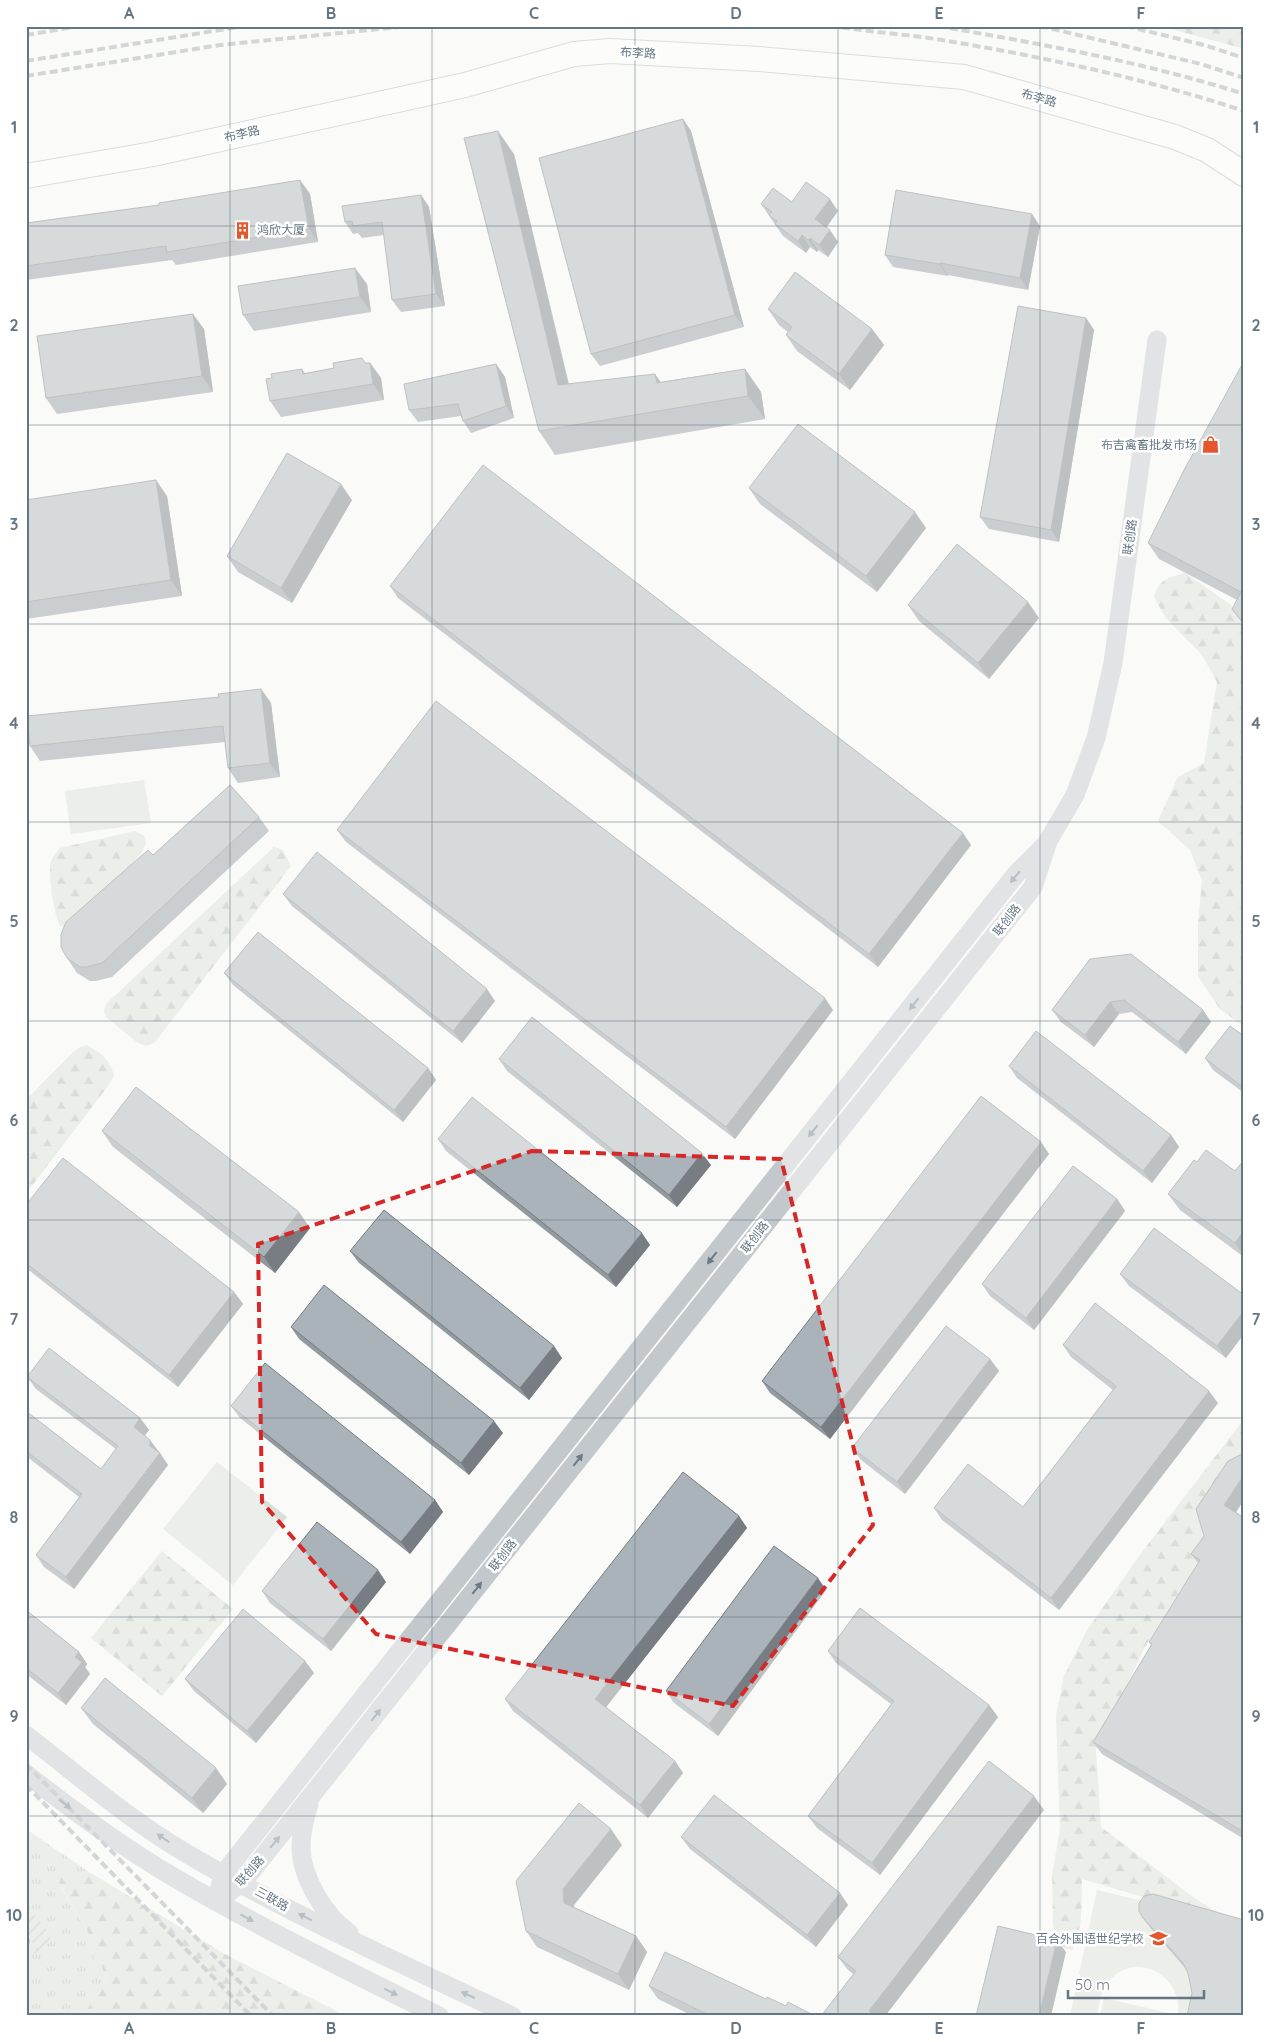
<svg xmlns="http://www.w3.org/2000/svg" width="1270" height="2042" viewBox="0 0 1270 2042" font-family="Quicksand,'Noto Sans SC',sans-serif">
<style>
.grass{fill:url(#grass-tufts)}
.forest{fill:url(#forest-firs)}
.garden{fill:url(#garden-furrows)}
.pitch{fill:#dadfd7}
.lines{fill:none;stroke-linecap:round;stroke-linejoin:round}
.major-casing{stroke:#b5babe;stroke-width:26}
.minor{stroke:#c3c8cc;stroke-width:19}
.major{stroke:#fff;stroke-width:24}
.rail{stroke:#a2aab0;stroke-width:4;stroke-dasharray:8 4;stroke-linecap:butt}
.wall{fill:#929a9f}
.shaded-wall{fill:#777d82}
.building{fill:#aab3b9;stroke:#777d82}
.oneway{fill:#6a7a87}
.marked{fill:none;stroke:#d62828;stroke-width:4;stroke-dasharray:10 6;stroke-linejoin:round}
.grid{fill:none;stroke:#657683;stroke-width:1;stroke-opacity:0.55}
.labels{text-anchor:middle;stroke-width:5;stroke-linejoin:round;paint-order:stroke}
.street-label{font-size:12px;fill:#657683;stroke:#fff}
.poi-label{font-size:12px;fill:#657683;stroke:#fff;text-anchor:end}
.neatline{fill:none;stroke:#657683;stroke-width:2}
.grid-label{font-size:16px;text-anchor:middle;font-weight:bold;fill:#657683}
</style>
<defs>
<pattern id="grass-tufts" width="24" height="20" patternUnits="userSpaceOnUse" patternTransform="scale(1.25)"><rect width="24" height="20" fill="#dadfd7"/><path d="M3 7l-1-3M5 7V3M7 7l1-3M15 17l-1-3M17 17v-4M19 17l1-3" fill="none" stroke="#b4b9b4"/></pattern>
<pattern id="forest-firs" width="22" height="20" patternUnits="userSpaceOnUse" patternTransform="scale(1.25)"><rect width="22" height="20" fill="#dadfd7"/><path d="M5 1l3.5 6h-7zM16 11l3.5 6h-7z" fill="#b4b9b4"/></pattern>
<pattern id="garden-furrows" width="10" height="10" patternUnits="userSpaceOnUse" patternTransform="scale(1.25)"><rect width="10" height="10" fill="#dadfd7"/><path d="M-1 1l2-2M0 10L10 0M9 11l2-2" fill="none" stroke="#b4b9b4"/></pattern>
</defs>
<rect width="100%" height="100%" fill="#fafaf8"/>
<!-- grass -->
<path class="grass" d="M26,1829L89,1872L75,1876H70L60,1886L88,1932L95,1963L101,1961L106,1983L82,2016H26Z"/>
<!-- forest -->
<g class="forest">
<path d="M1160,26H1244V49L1241,48Z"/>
<path d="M1185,573L1231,605L1244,629V1027L1219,1008L1198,976V922L1202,881L1190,850L1158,821L1178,777L1204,763L1217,682L1202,655L1165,617L1154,597C1160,578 1168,578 1185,573Z"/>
<path d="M135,831L144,836L146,844L141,854L73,925L66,927L60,926C54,914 49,879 50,866C51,858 55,854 60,848Z"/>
<path d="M274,847L283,850L291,866L155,1042L146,1046L138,1043L106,1017L104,1011L106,1004Z"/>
<path d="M87,1045C101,1053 110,1060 114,1076L108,1086L31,1187L26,1188V1100L72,1053L80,1047Z"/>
<path d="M1244,1419V1465L1220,1495L1201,1528L1206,1549L1144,1649L1096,1750L1101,1827L1193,1897L1235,1924L1082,1879C1081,1902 1084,1929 1072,1950L1066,1949L1057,1943L1053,1924L1052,1876L1060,1828L1056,1716L1064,1676L1087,1630L1140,1555Z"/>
<path d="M162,1551L233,1609L162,1696L91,1638Z"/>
<path d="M89,1872L223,1953L346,2016H82L106,1983L101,1962L95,1963L88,1932L59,1883L61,1878C68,1875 80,1875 89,1872Z"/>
</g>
<!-- garden -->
<path class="garden" d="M26,1903L50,1935L49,1943L35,1956L32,1941L30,1942L26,1924Z"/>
<!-- pitch -->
<g class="pitch">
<path d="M144,780L151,823L71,834L65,791Z"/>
<path d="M217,1462L287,1517L233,1585L163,1529Z"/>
<path d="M1097,1890L1155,1904L1216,2016H1178C1184,1972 1130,1948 1105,1986C1100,1995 1099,2006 1097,2016H1070Z"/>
<path d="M1104,1998L1177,2015V2016H1100Z"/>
</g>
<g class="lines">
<defs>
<path id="major" d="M26,176L153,154L465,85L574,54L610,51L759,59L964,77L1175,137L1207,150L1244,174"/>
</defs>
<!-- major casing -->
<use href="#major" class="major-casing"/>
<!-- minor -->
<g class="minor">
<path d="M26,1735C78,1775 128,1819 184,1852C289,1914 401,1963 512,2016"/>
<path d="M26,1774C74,1811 122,1847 175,1878C261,1928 350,1972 439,2016"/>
<path d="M309,1804C305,1818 301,1831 301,1846C301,1877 324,1915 349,1933"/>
<path d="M216,1901L242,1883L1033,887L1048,841L1075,795L1096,738L1113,663L1157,340"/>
<path d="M216,1901L224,1873L1017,873L1046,844"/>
</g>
<!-- major -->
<use href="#major" class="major"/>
<!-- rail -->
<g class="rail">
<path d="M830,26C865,31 901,34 936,39C1038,56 1145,78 1244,111"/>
<path d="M938,26C1041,44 1144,62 1244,94"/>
<path d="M1040,26L1201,64L1244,78"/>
<path d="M1126,26L1204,45L1244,58"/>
<path d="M26,35L80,26"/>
<path d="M26,61L245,26"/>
<path d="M26,76L220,45L410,26"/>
<path d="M26,1764L273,2016"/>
<path d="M26,1785L251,2016"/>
</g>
</g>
<!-- wall -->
<g class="wall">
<path d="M683,119L691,131L744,327L600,366L591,354Z"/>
<path d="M514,154L569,384L660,382L745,369L761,392L765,419L555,455L539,431Z"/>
<path d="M300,180L310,194L318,242L176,265L172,260L26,280V223L159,205Z"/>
<path d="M421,195L429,207L445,306L401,312L392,300L384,235L362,238L358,233L353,234L345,222Z"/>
<path d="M792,202L838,211L826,227L838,242L828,257L818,250L817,252L810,247L806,253L783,236L761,204Z"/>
<path d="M1040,226L1028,290L948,275V276L893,267L885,255Z"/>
<path d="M367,284L371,312L254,331L243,315Z"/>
<path d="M768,309L872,329L884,345L850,390L797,351L786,335L788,332L779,325Z"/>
<path d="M1086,318L1094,330L1059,542L989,529L980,517Z"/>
<path d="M204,329L213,392L57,414L46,398Z"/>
<path d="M1244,361V626L1232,609L1237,600L1159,559L1148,543Z"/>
<path d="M370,363L381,378L384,400L281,417L270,401L272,378L302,369L305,373Z"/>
<path d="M496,364L505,377L514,418L471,433L463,421L461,416L418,422L409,410Z"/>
<path d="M749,488L926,528L877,592L760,504Z"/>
<path d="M167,496L182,596L26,619V500Z"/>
<path d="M352,500L292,603L238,572L227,556Z"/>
<path d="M390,586L971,845L878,967L398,598Z"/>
<path d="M908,605L1039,618L989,679L919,621Z"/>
<path d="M261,689L271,703L280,777L238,783L228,768L225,742L40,761L30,746L219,697Z"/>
<path d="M259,817L269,831L112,977L96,981H90L77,973L67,958Z"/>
<path d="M337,830L833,1010L735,1139L346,842Z"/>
<path d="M283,894L495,1001L462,1043L292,906Z"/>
<path d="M1090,959L1203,1010L1211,1022L1186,1054L1132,1012L1119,1014L1094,1047L1061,1022L1052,1010Z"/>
<path d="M224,973L428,1068L436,1080L403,1122L233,985Z"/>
<path d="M1244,1036V1093L1213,1070L1205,1058Z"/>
<path d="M499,1059L711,1165L677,1207L507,1071Z"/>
<path d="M1009,1066L1171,1135L1179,1147L1152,1183L1017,1078Z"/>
<path d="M102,1131L310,1228L275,1273L113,1147Z"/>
<path d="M438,1139L650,1245L616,1287L446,1151Z"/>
<path d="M1041,1142L1049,1154L830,1439L770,1393L762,1381Z"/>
<path d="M1244,1160V1257L1180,1210L1168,1194L1197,1162L1235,1171Z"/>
<path d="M1117,1199L1125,1211L1034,1330L990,1296L982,1284Z"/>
<path d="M26,1205L234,1292L243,1304L178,1387L26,1268Z"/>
<path d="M350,1251L562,1358L529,1400L359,1263Z"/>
<path d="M1120,1274L1244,1295L1226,1358L1129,1286Z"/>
<path d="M291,1327L503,1433L469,1475L299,1339Z"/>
<path d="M1063,1345L1218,1403L1059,1610L942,1520L934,1508L1023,1507L1113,1390L1071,1357Z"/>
<path d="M990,1359L999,1371L905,1494L861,1460L852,1448Z"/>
<path d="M27,1377L140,1418L149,1430L145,1435L159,1452L168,1465L74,1589L44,1567L36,1555L79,1497L26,1456V1411L101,1469L116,1449L36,1389Z"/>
<path d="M231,1406L435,1500L443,1512L410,1554L240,1418Z"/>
<path d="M1236,1512L1244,1518V1839L1102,1754L1093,1742L1151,1645L1149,1642L1198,1563L1191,1554L1204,1536Z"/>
<path d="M739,1516L747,1528L606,1707L675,1761L683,1773L648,1818L513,1711L505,1699Z"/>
<path d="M386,1582L331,1651L270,1603L262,1591Z"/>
<path d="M826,1590L718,1736L674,1703L666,1691Z"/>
<path d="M26,1610L79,1652L87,1664L85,1667L90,1674L66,1705L26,1674Z"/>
<path d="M828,1651L989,1705L998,1717L880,1875L817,1828L808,1816L891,1704L836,1663Z"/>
<path d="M305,1661L314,1673L256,1743L194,1691L185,1679Z"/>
<path d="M81,1708L216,1768L227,1784L203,1813L93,1724Z"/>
<path d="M1044,1810L885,2016H821L853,1974L848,1970L838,1957Z"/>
<path d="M681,1837L840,1893L848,1905L816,1947L690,1849Z"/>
<path d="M622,1845L574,1905V1907L636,1936L647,1952L629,1990L537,1947L526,1931Z"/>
<path d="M1143,1918L1244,1920L1192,1993L1188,1973L1186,1969L1152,1930Z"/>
<path d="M26,1924L30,1943L26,1944Z"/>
<path d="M649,1986L766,1999L815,2016H693L658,1999Z"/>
</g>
<!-- shaded-wall -->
<g class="shaded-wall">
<path d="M683,119L691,131L744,327L735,315Z"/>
<path d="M498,131L514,154L574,409L558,385Z"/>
<path d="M300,180L310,194L318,242L309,229Z"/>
<path d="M421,195L429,207L445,306L436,294Z"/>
<path d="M830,199L838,211L824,231L815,219Z"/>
<path d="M1032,214L1040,226L1028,290L1020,278Z"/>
<path d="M830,230L838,242L828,257L819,245Z"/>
<path d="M802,235L810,247L806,253L798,241Z"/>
<path d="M810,238L818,250L817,252L808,240Z"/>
<path d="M940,263L948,275V276L939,264Z"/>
<path d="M355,268L367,284L371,312L360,297Z"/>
<path d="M193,314L204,329L213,392L202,376Z"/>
<path d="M1086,318L1094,330L1059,542L1051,530Z"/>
<path d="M872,329L884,345L850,390L839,374Z"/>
<path d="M370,363L381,378L384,400L373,384Z"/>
<path d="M496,364L505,377L514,418L506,406Z"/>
<path d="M745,369L761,392L765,419L748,396Z"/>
<path d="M655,374L671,397L657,383Z"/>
<path d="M156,480L167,496L182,596L171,580Z"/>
<path d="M341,484L352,500L292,603L281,588Z"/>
<path d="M915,512L926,528L877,592L866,576Z"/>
<path d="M1028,602L1039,618L989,679L978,663Z"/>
<path d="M261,689L271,703L280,777L270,763Z"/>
<path d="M963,833L971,845L878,967L869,954Z"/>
<path d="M487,989L495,1001L462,1043L453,1031Z"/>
<path d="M825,998L833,1010L735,1139L726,1127Z"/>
<path d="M1110,1002L1119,1014L1094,1047L1085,1035Z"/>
<path d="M1203,1010L1211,1022L1186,1054L1178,1042Z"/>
<path d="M428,1068L436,1080L403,1122L394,1110Z"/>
<path d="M1171,1135L1179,1147L1152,1183L1143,1171Z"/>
<path d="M1041,1142L1049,1154L830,1439L821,1427Z"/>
<path d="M702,1153L711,1165L677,1207L669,1195Z"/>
<path d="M1117,1199L1125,1211L1034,1330L1026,1318Z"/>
<path d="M299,1212L310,1228L275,1273L264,1257Z"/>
<path d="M1244,1231V1256L1235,1243Z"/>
<path d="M642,1233L650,1245L616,1287L608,1275Z"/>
<path d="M234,1292L243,1304L178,1387L169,1375Z"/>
<path d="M1244,1311V1334L1226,1358L1217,1346Z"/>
<path d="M554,1346L562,1358L529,1400L520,1388Z"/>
<path d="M990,1359L999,1371L905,1494L897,1482Z"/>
<path d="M1209,1391L1218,1403L1059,1610L1051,1598Z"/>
<path d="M140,1418L149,1430L142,1439L134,1427Z"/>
<path d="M494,1421L503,1433L469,1475L461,1463Z"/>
<path d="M150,1440L159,1452V1454L160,1453L168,1465L74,1589L66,1577L150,1446Z"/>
<path d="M1244,1475V1500L1233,1517L1224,1505Z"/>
<path d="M435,1500L443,1512L410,1554L401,1542Z"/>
<path d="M739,1516L747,1528L603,1711L595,1699Z"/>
<path d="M378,1570L386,1582L331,1651L323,1639Z"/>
<path d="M818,1578L826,1590L718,1736L709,1724Z"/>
<path d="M79,1652L87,1664L85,1667L90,1674L66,1705L58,1693L75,1657Z"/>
<path d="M305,1661L314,1673L256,1743L247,1731Z"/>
<path d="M989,1705L998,1717L880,1875L872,1863Z"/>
<path d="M675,1761L683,1773L648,1818L640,1805Z"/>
<path d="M216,1768L227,1784L203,1813L192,1798Z"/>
<path d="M1034,1796L1044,1810L885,2016H873L869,2011Z"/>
<path d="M611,1829L622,1845L574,1905L575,1918L564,1903L563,1889Z"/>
<path d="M840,1893L848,1905L816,1947L807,1935Z"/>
<path d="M26,1924L30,1943L26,1938Z"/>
<path d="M636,1936L647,1952L629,1990L618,1974Z"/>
<path d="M1057,1940L1066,1952L1051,2016H1039Z"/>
</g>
<!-- building -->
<g class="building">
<path d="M683,119L735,315L591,354L539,158Z"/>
<path d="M498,131L558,385L655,374L657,383L745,369L748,396L539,431L464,138Z"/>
<path d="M300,180L309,229L167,252L166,246L26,266V223L159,205V203Z"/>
<path d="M806,182L830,199L815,219L830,230L819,245L810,238L808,240L802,235L798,241L775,224L777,221L769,215L772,212L761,204L773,188L792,202Z"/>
<path d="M896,190L1032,214L1020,278L940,263L939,264L885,255Z"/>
<path d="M421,195L436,294L392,300L382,222L353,226L352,221L345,222L342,206Z"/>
<path d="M355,268L360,297L243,315L238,286Z"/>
<path d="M795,272L872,329L839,374L786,335L792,327L768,309Z"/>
<path d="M1018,306L1086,318L1051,530L980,517Z"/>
<path d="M193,314L202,376L46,398L37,336Z"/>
<path d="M362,358L365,363H370L373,384L270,401L266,379L272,378L271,374L302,369L303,374L334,368L333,363Z"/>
<path d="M1244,361V624L1232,609L1241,592L1148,543L1184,470Z"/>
<path d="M496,364L506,406L463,421L458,404L409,410L404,384Z"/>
<path d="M798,424L915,512L866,576L749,488Z"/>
<path d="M287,453L341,484L281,588L227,556Z"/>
<path d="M483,465L963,833L869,954L390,586Z"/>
<path d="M156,480L171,580L26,602V500Z"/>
<path d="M957,544L1028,602L978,663L908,605Z"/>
<path d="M261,689L270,763L228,768L223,726L30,746L27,716L219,697L218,694Z"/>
<path d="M436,701L825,998L726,1127L337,830Z"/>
<path d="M230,785L259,817L102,963L86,967H80L67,958L61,947V934L66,922L148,850L153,855Z"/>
<path d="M317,852L487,989L453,1031L283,894Z"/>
<path d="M258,932L428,1068L394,1110L224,973Z"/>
<path d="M1131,954L1203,1010L1178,1042L1124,1000L1110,1002L1085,1035L1052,1010L1090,959Z"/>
<path d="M532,1017L702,1153L669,1195L499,1059Z"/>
<path d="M1230,1026L1244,1036V1088L1205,1058Z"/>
<path d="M1036,1031L1171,1135L1143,1171L1009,1066Z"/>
<path d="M136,1087L299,1212L264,1257L102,1131Z"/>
<path d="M981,1096L1041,1142L821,1427L762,1381Z"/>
<path d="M472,1097L642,1233L608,1275L438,1139Z"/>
<path d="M1206,1150L1235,1171L1244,1160V1231L1235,1243L1168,1194L1194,1160L1197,1162Z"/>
<path d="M63,1158L234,1292L169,1375L26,1263V1205Z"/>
<path d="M1073,1166L1117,1199L1026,1318L982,1284Z"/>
<path d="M384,1210L554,1346L520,1388L350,1251Z"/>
<path d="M1154,1228L1244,1295V1311L1217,1346L1120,1274Z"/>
<path d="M324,1285L494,1421L461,1463L291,1327Z"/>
<path d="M1095,1303L1209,1391L1051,1598L934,1508L968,1464L1023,1507L1116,1386L1063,1345Z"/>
<path d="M946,1326L990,1359L897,1482L852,1448Z"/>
<path d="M49,1348L140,1418L134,1427L150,1440V1446L160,1453L66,1577L36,1555L82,1494L26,1451V1411L101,1469L118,1446L27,1377Z"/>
<path d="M265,1363L435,1500L401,1542L231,1406Z"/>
<path d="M1244,1453V1475L1224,1505L1244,1518V1832L1093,1742L1152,1644L1149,1642L1200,1560L1191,1554L1204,1536L1196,1509L1228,1461Z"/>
<path d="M683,1472L739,1516L595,1699L675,1761L640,1805L505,1699Z"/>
<path d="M317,1522L378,1570L323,1639L262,1591Z"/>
<path d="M774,1546L818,1578L709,1724L666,1691Z"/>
<path d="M860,1608L989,1705L872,1863L808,1816L894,1701L828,1651Z"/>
<path d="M243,1609L305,1661L247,1731L185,1679Z"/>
<path d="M26,1610L79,1652L75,1657L82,1662L58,1693L26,1668Z"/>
<path d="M105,1678L216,1768L192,1798L81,1708Z"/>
<path d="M989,1761L1034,1796L869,2011L875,2016H821L856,1971L838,1957Z"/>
<path d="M714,1795L840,1893L807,1935L681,1837Z"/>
<path d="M579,1803L611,1829L563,1889L564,1903L636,1936L618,1974L526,1931L516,1881Z"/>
<path d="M1153,1894L1244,1920V2016H1187L1192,1993L1188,1973L1183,1963L1143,1918L1139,1911V1903L1144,1896Z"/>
<path d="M998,1926L1057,1940L1039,2016H976Z"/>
<path d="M665,1952L766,1999L767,1997L786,2006L788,2002L815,2016H711L649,1986Z"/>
</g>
<!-- one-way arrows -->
<defs><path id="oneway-solid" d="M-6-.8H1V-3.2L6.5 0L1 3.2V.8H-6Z" transform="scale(1.25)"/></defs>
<g class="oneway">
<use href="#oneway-solid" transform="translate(1015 877) rotate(130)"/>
<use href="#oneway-solid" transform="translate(914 1004) rotate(128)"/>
<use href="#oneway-solid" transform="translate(813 1131) rotate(128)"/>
<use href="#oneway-solid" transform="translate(712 1258) rotate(128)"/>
<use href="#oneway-solid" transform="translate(578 1460) rotate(-52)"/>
<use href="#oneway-solid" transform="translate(477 1588) rotate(-52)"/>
<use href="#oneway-solid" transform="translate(376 1715) rotate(-52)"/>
<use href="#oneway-solid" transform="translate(65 1804) rotate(38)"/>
<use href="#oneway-solid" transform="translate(163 1838) rotate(-146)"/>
<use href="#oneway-solid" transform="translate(275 1842) rotate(-51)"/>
<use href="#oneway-solid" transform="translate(305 1917) rotate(-153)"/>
<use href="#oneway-solid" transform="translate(247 1918) rotate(29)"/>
<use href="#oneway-solid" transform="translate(391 1992) rotate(26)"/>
<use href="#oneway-solid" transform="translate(468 1995) rotate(-155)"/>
</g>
<!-- marked area -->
<path d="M0 0H1270V2042H0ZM532,1151L781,1159L873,1525L733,1706L376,1634L262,1502L258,1244Z" fill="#fafaf8" fill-opacity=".55" fill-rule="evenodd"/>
<path class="marked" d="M532,1151L781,1159L873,1525L733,1706L376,1634L262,1502L258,1244Z"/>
<!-- grid -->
<path class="grid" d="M230,26V2016M432,26V2016M635,26V2016M838,26V2016M1040,26V2016M26,226H1244M26,425H1244M26,624H1244M26,822H1244M26,1021H1244M26,1220H1244M26,1418H1244M26,1617H1244M26,1816H1244"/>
<!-- icons -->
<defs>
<symbol id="building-bare" viewBox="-9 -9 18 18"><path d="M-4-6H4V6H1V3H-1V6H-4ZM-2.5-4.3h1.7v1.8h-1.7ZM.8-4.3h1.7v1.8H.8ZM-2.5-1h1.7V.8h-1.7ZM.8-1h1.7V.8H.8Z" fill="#e4572e" stroke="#fff" stroke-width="2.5" paint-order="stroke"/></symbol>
<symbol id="shop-bare" viewBox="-9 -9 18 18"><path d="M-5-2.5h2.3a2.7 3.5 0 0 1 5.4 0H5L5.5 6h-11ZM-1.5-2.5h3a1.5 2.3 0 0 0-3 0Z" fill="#e4572e" stroke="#fff" stroke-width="2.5" paint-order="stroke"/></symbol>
<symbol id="school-bare" viewBox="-9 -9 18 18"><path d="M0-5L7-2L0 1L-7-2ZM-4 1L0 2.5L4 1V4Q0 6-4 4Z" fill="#e4572e" stroke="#fff" stroke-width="2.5" paint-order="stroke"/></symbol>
</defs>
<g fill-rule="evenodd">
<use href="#building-bare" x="230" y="218" width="25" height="25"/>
<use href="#shop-bare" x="1198" y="432" width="25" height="25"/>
<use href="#school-bare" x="1146" y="1926" width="25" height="25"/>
</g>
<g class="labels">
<!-- street labels -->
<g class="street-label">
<text transform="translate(638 53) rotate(3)" y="4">布李路</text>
<text transform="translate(1039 98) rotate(16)" y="4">布李路</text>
<text transform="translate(242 134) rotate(-13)" y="4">布李路</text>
<text transform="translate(1130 537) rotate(-82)" y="4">联创路</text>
<text transform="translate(1007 920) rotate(-52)" y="4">联创路</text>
<text transform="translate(755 1237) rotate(-52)" y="4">联创路</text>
<text transform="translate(503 1555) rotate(-52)" y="4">联创路</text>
<text transform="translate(250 1871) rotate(-48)" y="4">联创路</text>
<text transform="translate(272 1899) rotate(29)" y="4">三联路</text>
</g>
<!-- poi labels -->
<g class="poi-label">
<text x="257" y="234" text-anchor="start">鸿欣大厦</text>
<text x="1197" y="449">布吉禽畜批发市场</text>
<text x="1144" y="1943">百合外国语世纪学校</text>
</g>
</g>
<!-- border -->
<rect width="1270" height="2042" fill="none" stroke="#ffffff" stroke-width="55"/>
<!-- scale -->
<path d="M1068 1990v8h136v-8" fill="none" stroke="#657683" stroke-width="2.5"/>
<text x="1075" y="1990" font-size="15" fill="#657683" stroke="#ffffff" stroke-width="4" paint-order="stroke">50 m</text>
<rect x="28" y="28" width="1214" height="1986" class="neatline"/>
<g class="grid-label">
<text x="129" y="19">A</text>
<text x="331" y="19">B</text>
<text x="534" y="19">C</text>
<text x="736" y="19">D</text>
<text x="939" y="19">E</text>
<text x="1141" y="19">F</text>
<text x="14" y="133">1</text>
<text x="1256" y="133">1</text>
<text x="14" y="331">2</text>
<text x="1256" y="331">2</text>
<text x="14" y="530">3</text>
<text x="1256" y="530">3</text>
<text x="14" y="729">4</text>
<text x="1256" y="729">4</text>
<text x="14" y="927">5</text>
<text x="1256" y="927">5</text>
<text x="14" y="1126">6</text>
<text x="1256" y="1126">6</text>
<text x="14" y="1325">7</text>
<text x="1256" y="1325">7</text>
<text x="14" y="1523">8</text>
<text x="1256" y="1523">8</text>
<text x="14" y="1722">9</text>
<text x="1256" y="1722">9</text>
<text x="14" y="1921">10</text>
<text x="1256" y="1921">10</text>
<text x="129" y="2034">A</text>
<text x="331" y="2034">B</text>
<text x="534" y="2034">C</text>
<text x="736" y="2034">D</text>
<text x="939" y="2034">E</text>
<text x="1141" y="2034">F</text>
</g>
</svg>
